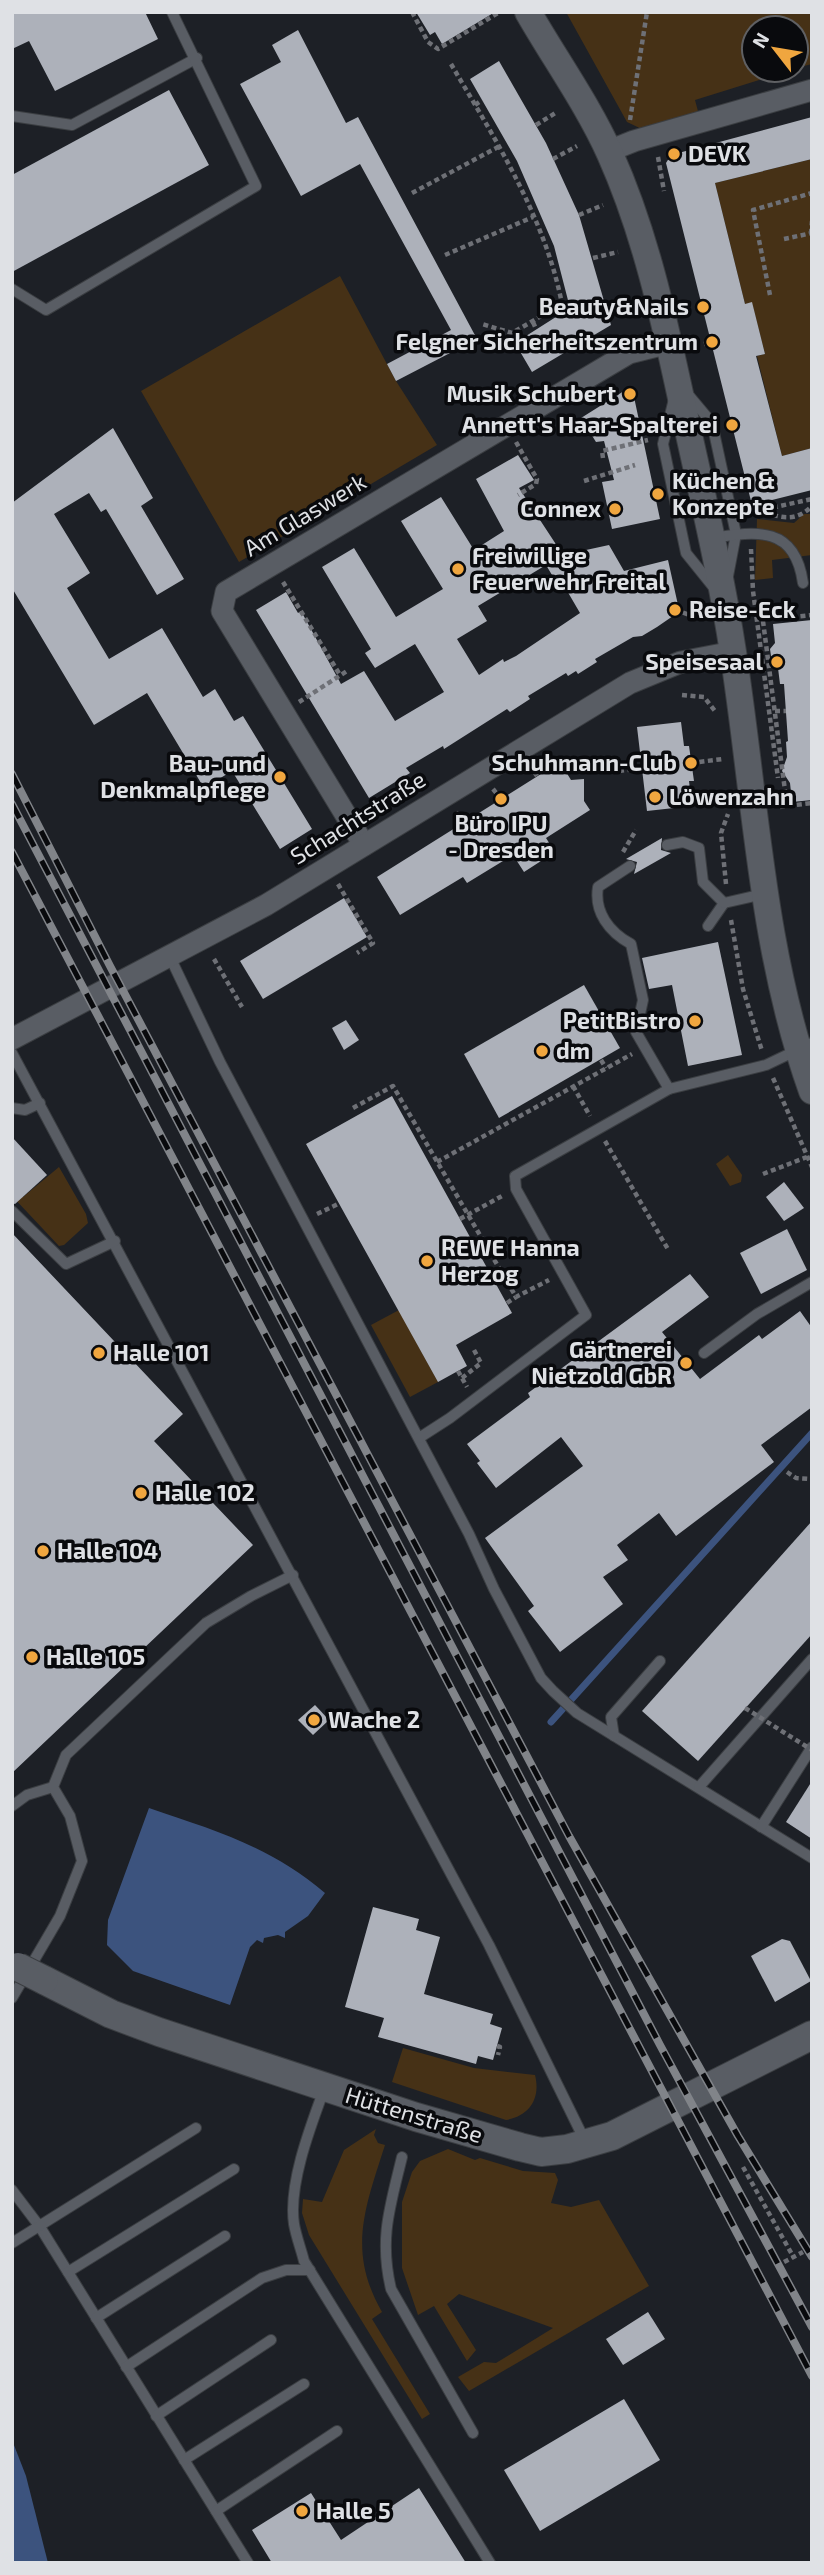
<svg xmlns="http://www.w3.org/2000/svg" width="824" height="2575" viewBox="0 0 824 2575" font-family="'Exo 2',sans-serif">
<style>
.green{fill:#463116}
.water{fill:#3c537e}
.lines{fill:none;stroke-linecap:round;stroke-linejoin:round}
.stream{stroke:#3c537e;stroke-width:7}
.building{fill:#adb1ba;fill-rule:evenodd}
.service-casing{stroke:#3b3e42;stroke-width:12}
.minor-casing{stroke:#3b3e42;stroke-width:23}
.tertiary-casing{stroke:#3b3e42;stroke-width:28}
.secondary-casing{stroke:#3b3e42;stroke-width:30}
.path{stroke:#6e7076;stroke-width:4.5;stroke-dasharray:5 3.5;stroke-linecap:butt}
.service{stroke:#595d64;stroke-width:10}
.minor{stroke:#595d64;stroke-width:21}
.tertiary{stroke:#595d64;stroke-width:26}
.secondary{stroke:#595d64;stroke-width:28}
.rail-casing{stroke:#818489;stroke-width:8}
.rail{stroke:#090a0d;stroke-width:5;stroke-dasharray:16;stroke-linecap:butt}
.secondary-bridge-casing{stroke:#3b3e42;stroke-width:30;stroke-linecap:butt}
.path-bridge{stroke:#6e7076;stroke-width:4.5;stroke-dasharray:5 3.5;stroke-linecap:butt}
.secondary-bridge{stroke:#595d64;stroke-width:28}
.poi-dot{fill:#f0a63f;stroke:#090a0d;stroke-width:2.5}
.labels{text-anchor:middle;stroke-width:7;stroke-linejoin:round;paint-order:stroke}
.poi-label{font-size:23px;font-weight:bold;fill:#dfe1e5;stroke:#090a0d;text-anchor:start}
.street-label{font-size:23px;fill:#dfe1e5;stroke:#090a0d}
</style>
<rect width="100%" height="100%" fill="#1d2026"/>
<!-- green -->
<g class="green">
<path d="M566,12H812V64L796,68V28H754V70H791L695,100L699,115L646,131L627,122Z"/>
<path d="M812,159V448L782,456L757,356L765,354L752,303L745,304L715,183Z"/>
<path d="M340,276L396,381L437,445L239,562L141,391Z"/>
<path d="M804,514H812V555L772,560L773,578L755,580L757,519L794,523Z"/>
<path d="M728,1155L742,1175L741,1182L730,1186L716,1164Z"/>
<path d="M59,1167L86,1214L88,1223L64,1245L59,1246L12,1196V1187L23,1197Z"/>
<path d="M399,1310L438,1382L410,1397L371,1325Z"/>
<path d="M403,2048L474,2068L535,2075C541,2099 529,2116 506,2120L392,2082Z"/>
<path d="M376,2129L374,2135L378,2143L385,2145C365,2208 347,2251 382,2312L372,2319L430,2414L422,2419L309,2235L302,2213L303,2199L322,2202L344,2150Z"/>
<path d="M448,2149L475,2160L480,2158L523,2171L555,2173L558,2180L551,2203L571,2207L599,2200L649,2286L469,2391L458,2377L484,2362L496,2363L553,2328L459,2294L447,2304L476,2350L467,2361L434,2306L418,2315L402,2268V2202L412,2172L420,2161Z"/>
</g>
<!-- water -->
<g class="water">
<path d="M149,1808C216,1831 270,1846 325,1893L308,1916L285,1932V1938L278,1935L264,1938L263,1943L257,1940L250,1947L230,2005L133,1971L107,1945L108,1920Z"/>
<path d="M12,2440L26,2476L48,2563H12Z"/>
</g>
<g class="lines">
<!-- stream -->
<path class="stream" d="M551,1722L812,1433"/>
</g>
<!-- building -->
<g class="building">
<path d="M12,12H145L158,39L55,91L29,41L12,49Z"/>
<path d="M416,12H495L442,44L435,32L430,35Z"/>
<path d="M298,30L346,123L358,117L477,339L396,381L387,364L451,330L360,164L301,196L240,84L281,62L272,45Z"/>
<path d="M499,61L546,143L579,215L611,325L532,372L515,343L570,308L554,246L517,161L470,79Z"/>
<path d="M169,90L209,165L12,272V175Z"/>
<path d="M812,117V159L715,183L745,304L752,302L765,354L756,356L782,456L812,448V490L752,505L666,163L671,155Z"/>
<path d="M624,391L634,397L660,519L612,529L602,482L614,480L604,441L596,442L581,418Z"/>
<path d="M113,428L153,498L141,506L184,579L157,595L106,509L101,512L89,493L54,514L90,573L67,588L109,659L162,628L203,697L215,689L234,721L243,716L312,829L280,849L232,771L204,788L147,693L94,725L12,588V503Z"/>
<path d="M518,455L534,480L519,488L563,555L609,545L624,571L668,560L678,605L673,616L657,627L642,636L633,637L595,659L597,662L578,674L576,671L568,676L566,673L528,696L530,699L510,712L507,709L444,749L443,746L406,768L410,773L369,798L256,610L286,592L298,613L301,611L341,684L364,671L395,721L444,692L415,644L375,668L365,653L371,649L322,567L354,548L396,617L443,589L401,521L441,497L474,550L504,531L476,479ZM546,565L555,580L559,577L580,613L516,656L504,662L503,659L479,675L457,639L487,621L478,606Z"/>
<path d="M812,620V800L792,802L790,783L782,771L787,757L786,742L788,741L784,684H780L778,668L772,663L770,649L775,643L773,624Z"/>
<path d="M681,722L684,746H689L694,781H689L692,806L647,811L637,727Z"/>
<path d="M560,762L571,780L584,779V801L590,810L546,838L555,852L524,872L513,855L467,883L463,877L400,915L377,877Z"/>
<path d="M662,838L661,850L671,853L634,874L637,862L626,859Z"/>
<path d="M344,898L367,937L263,999L240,961Z"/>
<path d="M718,942L742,1055L688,1066L672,985L649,989L642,958Z"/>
<path d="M584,985L620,1048L499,1118L464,1054Z"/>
<path d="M346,1020L359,1040L344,1050L332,1028Z"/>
<path d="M392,1096L512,1313L456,1345L467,1366L438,1382L306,1144Z"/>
<path d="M12,1137L47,1175L15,1204L12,1203Z"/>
<path d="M784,1182L804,1208L784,1221L766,1197Z"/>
<path d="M787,1229L807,1270L761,1294L740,1253Z"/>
<path d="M12,1233L183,1414L154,1441L253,1545L12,1773Z"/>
<path d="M690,1274L709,1297L662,1332L700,1379L759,1335L762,1339L800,1311L812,1328V1407L761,1445L774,1462L676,1536L659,1513L617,1545L628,1560L603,1577L623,1604L560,1652L528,1611L534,1606L485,1538L583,1466L561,1437L496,1488L477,1463L480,1461L467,1444L530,1397L528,1393Z"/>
<path d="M812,1521V1634L698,1761L642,1711Z"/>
<path d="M315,1705L329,1720L313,1735L298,1720Z"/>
<path d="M812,1781V1839L786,1822Z"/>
<path d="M373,1907L419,1919L416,1930L440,1937L424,1994L493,2014L490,2024L502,2028L493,2060L478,2056L476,2064L378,2037L384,2018L345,2007Z"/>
<path d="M782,1939L790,1941L811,1981L775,2002L751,1956Z"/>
<path d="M648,2312L665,2339L623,2365L606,2339Z"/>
<path d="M624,2399L660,2460L540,2531L504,2470Z"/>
<path d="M419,2488L466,2563H272L252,2530L311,2493L341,2540Z"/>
</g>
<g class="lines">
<defs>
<g id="service">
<path d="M12,116L72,125L197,58"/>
<path d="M12,289L46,310L256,186L172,12"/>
<path d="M686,392L712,423L736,534L728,576"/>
<path d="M674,399L663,444L686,553L715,589"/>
<path d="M712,538C758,531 795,526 803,583"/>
<path d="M667,845L683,842L699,848L703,882L724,903L708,926"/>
<path d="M630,866L598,887C594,912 609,932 631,944L643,1000L636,1032L669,1089L766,1065L812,1043"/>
<path d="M724,903L763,894"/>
<path d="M170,957L220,1062L469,1534L494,1589L541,1678L553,1691L577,1713L812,1858"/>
<path d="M12,1053L489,1945L586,2143"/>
<path d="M12,1108L25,1110L40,1103"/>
<path d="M12,1211L66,1264L115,1241"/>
<path d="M704,1353L757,1314L812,1282"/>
<path d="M419,1438L450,1418L586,1315L516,1189L515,1176L669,1089"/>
<path d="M614,1736L611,1717L660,1661"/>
<path d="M699,1787L812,1659"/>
<path d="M12,1806L27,1795L53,1787"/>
<path d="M761,1827L812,1747"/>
<path d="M12,1998L60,1916L82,1861L70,1816L53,1787L66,1755L206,1623L251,1596L293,1575"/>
<path d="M325,2087C311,2125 288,2184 294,2224C296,2236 301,2249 304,2261L490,2563"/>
<path d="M402,2157C390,2207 379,2238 391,2289L473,2433"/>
<path d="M12,2190L40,2227L248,2563"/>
<path d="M12,2243L196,2128"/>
<path d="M68,2272L234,2169"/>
<path d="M96,2318L225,2236"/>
<path d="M126,2367L262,2278L286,2270H310"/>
<path d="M156,2416L271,2340"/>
<path d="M184,2460L304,2384"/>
<path d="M216,2511L337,2431"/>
</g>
<g id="minor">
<path d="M609,151L634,141L812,90"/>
<path d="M364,845L222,611L226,592L629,353L669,343"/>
<path d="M12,1039L266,905L630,683L681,662L733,652"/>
</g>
<path id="tertiary" d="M528,12C555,59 588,105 610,154C645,232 663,315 681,398C699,482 720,567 733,652C756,800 761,949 812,1091"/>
<path id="secondary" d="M44,1980L111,2014L159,2032L416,2117L520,2147L541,2152L567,2149L612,2136L812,2035"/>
</defs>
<!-- service casing -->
<use href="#service" class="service-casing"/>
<!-- minor casing -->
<use href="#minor" class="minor-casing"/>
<!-- tertiary casing -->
<use href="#tertiary" class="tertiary-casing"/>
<!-- secondary casing -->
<use href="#secondary" class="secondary-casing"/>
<!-- path -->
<g class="path">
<path d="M412,12L428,42L438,49L498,13"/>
<path d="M451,64C495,139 545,217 562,304L512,333L482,324"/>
<path d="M475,105L482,100"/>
<path d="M630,120L647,12"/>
<path d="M536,125L557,112"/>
<path d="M658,157L664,191"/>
<path d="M553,159L577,146"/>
<path d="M412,193L500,146"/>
<path d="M579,215L603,205"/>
<path d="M811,234L812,221"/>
<path d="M784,239L812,233"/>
<path d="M445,255L533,217"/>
<path d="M593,258L618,252"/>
<path d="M770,295L753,210L812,193"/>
<path d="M606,306L630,300"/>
<path d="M533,322L536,329"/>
<path d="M704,344L712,342"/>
<path d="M516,442L537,479L536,484L518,495"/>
<path d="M603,458L602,451L648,440"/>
<path d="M584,481L635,465"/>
<path d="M765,512C783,519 797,521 812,506"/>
<path d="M748,513L812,499"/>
<path d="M751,549L753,591L778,778"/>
<path d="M283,582L340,675"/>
<path d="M675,610L693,616"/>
<path d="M792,617L812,615"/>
<path d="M763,621L787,806"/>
<path d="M682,695L704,697L715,711"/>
<path d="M299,702L347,671"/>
<path d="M775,711H786"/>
<path d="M691,763L723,759"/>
<path d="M530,766L537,776"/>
<path d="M619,771L642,768"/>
<path d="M493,789L501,799"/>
<path d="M780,807L812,803"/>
<path d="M456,812L463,823"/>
<path d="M623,852L636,830"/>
<path d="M338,884L373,943L357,953"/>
<path d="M726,884L721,833L728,814"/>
<path d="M731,920L743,989L762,1051"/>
<path d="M214,959L242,1007"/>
<path d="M601,1060L606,1068"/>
<path d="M773,1078L812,1167"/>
<path d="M573,1086L590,1116"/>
<path d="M353,1108L393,1086L516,1297L549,1280"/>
<path d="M605,1141L669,1251"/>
<path d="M437,1162L632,1054"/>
<path d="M763,1174L807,1157"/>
<path d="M317,1214L338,1204"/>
<path d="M460,1219L502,1196"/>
<path d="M507,1303L516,1297"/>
<path d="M458,1371L467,1387"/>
<path d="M462,1378L481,1363L474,1350"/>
<path d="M787,1472L796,1478L812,1479"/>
<path d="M497,2046L500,2047L498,2055"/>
<path d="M743,2167L794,2258"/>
<path d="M784,2262L803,2252"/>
</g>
<!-- service -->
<use href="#service" class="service"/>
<!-- minor -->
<use href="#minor" class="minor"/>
<!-- tertiary -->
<use href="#tertiary" class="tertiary"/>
<!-- secondary -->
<use href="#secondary" class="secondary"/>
<defs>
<g id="rail">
<path d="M12,774L110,966L569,1836L738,2136L812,2257"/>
<path d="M12,804L660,2045L812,2327"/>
<path d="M12,852L812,2376"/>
</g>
</defs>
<!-- rail casing -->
<use href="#rail" class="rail-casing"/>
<!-- rail -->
<use href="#rail" class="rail"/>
<defs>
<path id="secondary-bridge" d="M18,1967L44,1980"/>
</defs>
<!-- secondary-bridge casing -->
<use href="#secondary-bridge" class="secondary-bridge-casing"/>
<!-- path-bridge -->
<path class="path-bridge" d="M745,1708L812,1750"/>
<!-- secondary-bridge -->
<use href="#secondary-bridge" class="secondary-bridge"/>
</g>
<!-- markers -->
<g class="poi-dot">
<circle cx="674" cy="154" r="7"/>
<circle cx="703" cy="307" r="7"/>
<circle cx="712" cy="342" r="7"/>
<circle cx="630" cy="394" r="7"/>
<circle cx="732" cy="425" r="7"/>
<circle cx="658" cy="494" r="7"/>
<circle cx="615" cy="509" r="7"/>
<circle cx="458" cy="569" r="7"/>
<circle cx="675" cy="610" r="7"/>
<circle cx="777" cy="662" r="7"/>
<circle cx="691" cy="763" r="7"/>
<circle cx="280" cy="777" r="7"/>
<circle cx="655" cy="797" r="7"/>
<circle cx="501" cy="799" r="7"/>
<circle cx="695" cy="1021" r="7"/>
<circle cx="542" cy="1051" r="7"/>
<circle cx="427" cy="1261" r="7"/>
<circle cx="99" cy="1353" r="7"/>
<circle cx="686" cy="1363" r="7"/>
<circle cx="141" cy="1493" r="7"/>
<circle cx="43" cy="1551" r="7"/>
<circle cx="32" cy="1657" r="7"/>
<circle cx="314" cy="1720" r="7"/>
<circle cx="302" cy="2511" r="7"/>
</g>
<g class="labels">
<!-- poi labels -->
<g class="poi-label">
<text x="688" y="162">DEVK</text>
<text x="689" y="315" text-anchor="end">Beauty&amp;Nails</text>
<text x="698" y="350" text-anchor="end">Felgner Sicherheitszentrum</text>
<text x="616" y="402" text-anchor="end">Musik Schubert</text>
<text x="718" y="433" text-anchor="end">Annett's Haar-Spalterei</text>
<text x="672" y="489">Küchen &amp;<tspan x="672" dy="26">Konzepte</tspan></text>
<text x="601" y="517" text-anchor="end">Connex</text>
<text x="472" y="564">Freiwillige<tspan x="472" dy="26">Feuerwehr Freital</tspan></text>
<text x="689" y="618">Reise-Eck</text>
<text x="763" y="670" text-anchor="end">Speisesaal</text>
<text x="677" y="771" text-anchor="end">Schuhmann-Club</text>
<text x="266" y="772" text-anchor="end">Bau- und<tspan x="266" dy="26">Denkmalpflege</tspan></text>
<text x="669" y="805">Löwenzahn</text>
<text x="501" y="832" text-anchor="middle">Büro IPU<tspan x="501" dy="26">- Dresden</tspan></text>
<text x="681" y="1029" text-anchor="end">PetitBistro</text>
<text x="556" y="1059">dm</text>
<text x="441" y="1256">REWE Hanna<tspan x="441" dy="26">Herzog</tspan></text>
<text x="672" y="1358" text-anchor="end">Gärtnerei<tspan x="672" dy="26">Nietzold GbR</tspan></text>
<text x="113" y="1361">Halle 101</text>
<text x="155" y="1501">Halle 102</text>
<text x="57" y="1559">Halle 104</text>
<text x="46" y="1665">Halle 105</text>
<text x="328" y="1728">Wache 2</text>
<text x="316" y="2519">Halle 5</text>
</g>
<!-- street labels -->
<g class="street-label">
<text transform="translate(305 515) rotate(-31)" y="8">Am Glaswerk</text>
<text transform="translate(358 818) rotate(-32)" y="8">Schachtstraße</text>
<text transform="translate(414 2115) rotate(17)" y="8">Hüttenstraße</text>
</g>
</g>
<!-- border -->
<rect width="824" height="2575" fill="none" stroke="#dfe1e5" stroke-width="28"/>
<!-- north arrow -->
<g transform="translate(775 49) rotate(301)"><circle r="33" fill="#090a0d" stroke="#5f6063" stroke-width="2"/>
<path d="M0-5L12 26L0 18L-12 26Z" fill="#f0a63f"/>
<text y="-10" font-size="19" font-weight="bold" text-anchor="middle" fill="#dfe1e5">N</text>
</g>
</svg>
